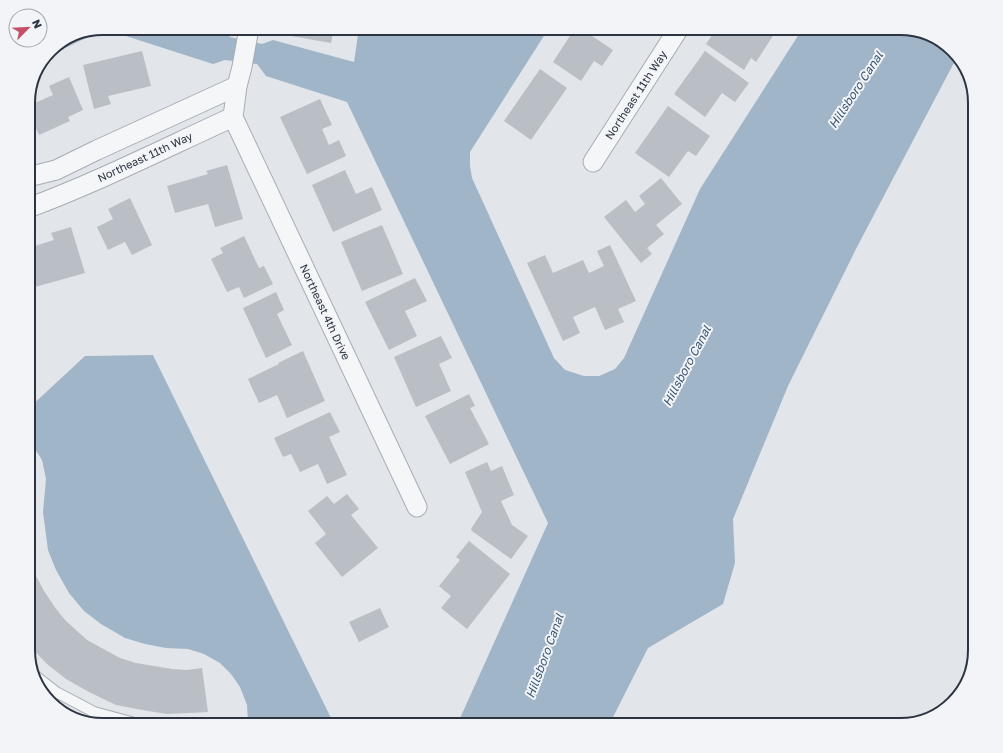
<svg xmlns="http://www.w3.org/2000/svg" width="1003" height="753" viewBox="0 0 1003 753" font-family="'Golos Text',sans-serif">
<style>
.water{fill:#a0b5c7}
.building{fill:#babfc6}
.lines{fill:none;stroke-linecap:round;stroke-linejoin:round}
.service-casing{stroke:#a7acb4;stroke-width:12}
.minor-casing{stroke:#a7acb4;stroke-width:21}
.service{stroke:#f5f6f8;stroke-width:10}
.minor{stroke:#f5f6f8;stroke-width:19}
.labels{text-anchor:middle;stroke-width:4;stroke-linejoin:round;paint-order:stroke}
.street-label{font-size:11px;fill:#2b3440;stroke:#f2f4f7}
.water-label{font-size:12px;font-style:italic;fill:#385571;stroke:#f2f4f7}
.rim{fill:none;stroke:#2b3440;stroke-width:2}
</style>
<rect width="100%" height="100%" fill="#e2e5ea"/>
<!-- water -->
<g class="water">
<path d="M103,28H225L230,37L262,44L273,40L354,62L359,28H549L470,152V166L472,178L554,358L565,370L584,376H599L615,369L624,358L700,189L803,28H900L946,44L957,57L857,247L788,386L733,519L735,563L723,604L648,648L609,725H457L548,523L347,102L266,76L257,64L225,60L213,64L104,29L45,58L53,47Z"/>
<path d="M153,355L331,718L339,725H248V721L247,705L240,687L231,674L220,663L204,654L188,649L166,648L145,644L125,638L101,624L84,611L69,593L56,570L48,550L43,512L46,479L42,460L28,438V409L85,356Z"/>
</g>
<!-- building -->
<g class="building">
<path d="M287,28H334L331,43L286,35Z"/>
<path d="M575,28H580L613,50L602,66L594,61L581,81L553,62Z"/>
<path d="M608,28H624L619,36Z"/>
<path d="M717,28H778L756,62L751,58L744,70L706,44Z"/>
<path d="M142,51L151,86L108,96L111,104L94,109L83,65Z"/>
<path d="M705,51L749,83L735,102L722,93L705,117L674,94Z"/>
<path d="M540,69L567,88L531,140L504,121Z"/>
<path d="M69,77L83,110L68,117L70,121L39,135L28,110V106L53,95L49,86Z"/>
<path d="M320,99L332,125L322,129L329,145L339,140L346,156L307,174L280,117Z"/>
<path d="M668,106L710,136L696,156L688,151L669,177L635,153Z"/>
<path d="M227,165L243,219L215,227L208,204L175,213L167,186L208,174L206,171Z"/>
<path d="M345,170L356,194L372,187L382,210L333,232L312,185Z"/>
<path d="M661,178L682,204L656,225L664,234L647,248L652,254L641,263L604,217L626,200L635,212L645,204L639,196Z"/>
<path d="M130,198L152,245L132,255L125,242L108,250L97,227L113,219L108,209Z"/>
<path d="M382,225L403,274L362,291L341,242Z"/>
<path d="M71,227L85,273L35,287L28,263V248L54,240L51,233Z"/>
<path d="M244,236L259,268L264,266L273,284L244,298L239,287L227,292L211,259L223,253L220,248Z"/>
<path d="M610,245L636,301L618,309L624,322L605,330L595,307L573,317L580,333L563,341L527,263L545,255L553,273L583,260L589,273L604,266L597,251Z"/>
<path d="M415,278L427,301L405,311L417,336L389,350L365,302Z"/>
<path d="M276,292L284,310L277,314L292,345L266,358L243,308Z"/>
<path d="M441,336L452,358L439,364L451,391L416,407L394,357Z"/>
<path d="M303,351L325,401L287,418L277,395L259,403L248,379L279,364L278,363Z"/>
<path d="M469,394L475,406L470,408L489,444L450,464L425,416Z"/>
<path d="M330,412L340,432L329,437L347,475L327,484L318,464L300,472L291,454L283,457L274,438Z"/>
<path d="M487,462L491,471L502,466L514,495L501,501L512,525L528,536L511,559L472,531L471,529L482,512L465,472Z"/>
<path d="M347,494L359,509L351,515L378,548L342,577L315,543L326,534L308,511L327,496L334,504Z"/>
<path d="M469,541L510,574L467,629L441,608L451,596L439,586L460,560L456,557Z"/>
<path d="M28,550L36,576L44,591L56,609L66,621L87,640L120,658L136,663L172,669L187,670L202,668L208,712L167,714L142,710L116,705L89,692L66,679L47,664L28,644Z"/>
<path d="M380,608L389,627L359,642L349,622Z"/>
<path d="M49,699L74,714V715L57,709Z"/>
</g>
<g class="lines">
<defs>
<path id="service" d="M33,674L56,692L94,712L142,725"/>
<g id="minor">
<path d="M233,117L417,507"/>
<path d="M233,117L237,86L242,67L249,28"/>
<path d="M593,162L679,28"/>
<path d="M28,177L56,170L97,150L237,86"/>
<path d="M28,208C98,182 165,148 233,117"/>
</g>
</defs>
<!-- service casing -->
<use href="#service" class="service-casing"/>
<!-- minor casing -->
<use href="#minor" class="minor-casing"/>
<!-- service -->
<use href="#service" class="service"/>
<!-- minor -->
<use href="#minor" class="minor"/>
</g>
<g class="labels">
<!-- street labels -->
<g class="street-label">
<text transform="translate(636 95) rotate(-57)" y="4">Northeast 11th Way</text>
<text transform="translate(145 157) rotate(-25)" y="4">Northeast 11th Way</text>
<text transform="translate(325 312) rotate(65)" y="4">Northeast 4th Drive</text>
</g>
<!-- water labels -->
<g class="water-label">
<text transform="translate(856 90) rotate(-57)" y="4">Hillsboro Canal</text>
<text transform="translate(687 366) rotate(-62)" y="4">Hillsboro Canal</text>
<text transform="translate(545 656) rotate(-70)" y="4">Hillsboro Canal</text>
</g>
</g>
<!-- crop -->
<path d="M0 0H1003V753H0ZM103 35H900A68 68 0 0 1 968 103V650A68 68 0 0 1 900 718H103A68 68 0 0 1 35 650V103A68 68 0 0 1 103 35Z" fill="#f2f4f7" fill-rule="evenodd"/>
<path class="rim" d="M103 35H900A68 68 0 0 1 968 103V650A68 68 0 0 1 900 718H103A68 68 0 0 1 35 650V103A68 68 0 0 1 103 35Z"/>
<!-- north arrow -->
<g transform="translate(28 28) rotate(66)"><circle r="19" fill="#f2f4f7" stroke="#a2a7ae"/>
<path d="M0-3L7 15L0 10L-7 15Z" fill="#c55169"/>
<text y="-6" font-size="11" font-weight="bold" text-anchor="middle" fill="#2b3440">N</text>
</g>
</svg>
